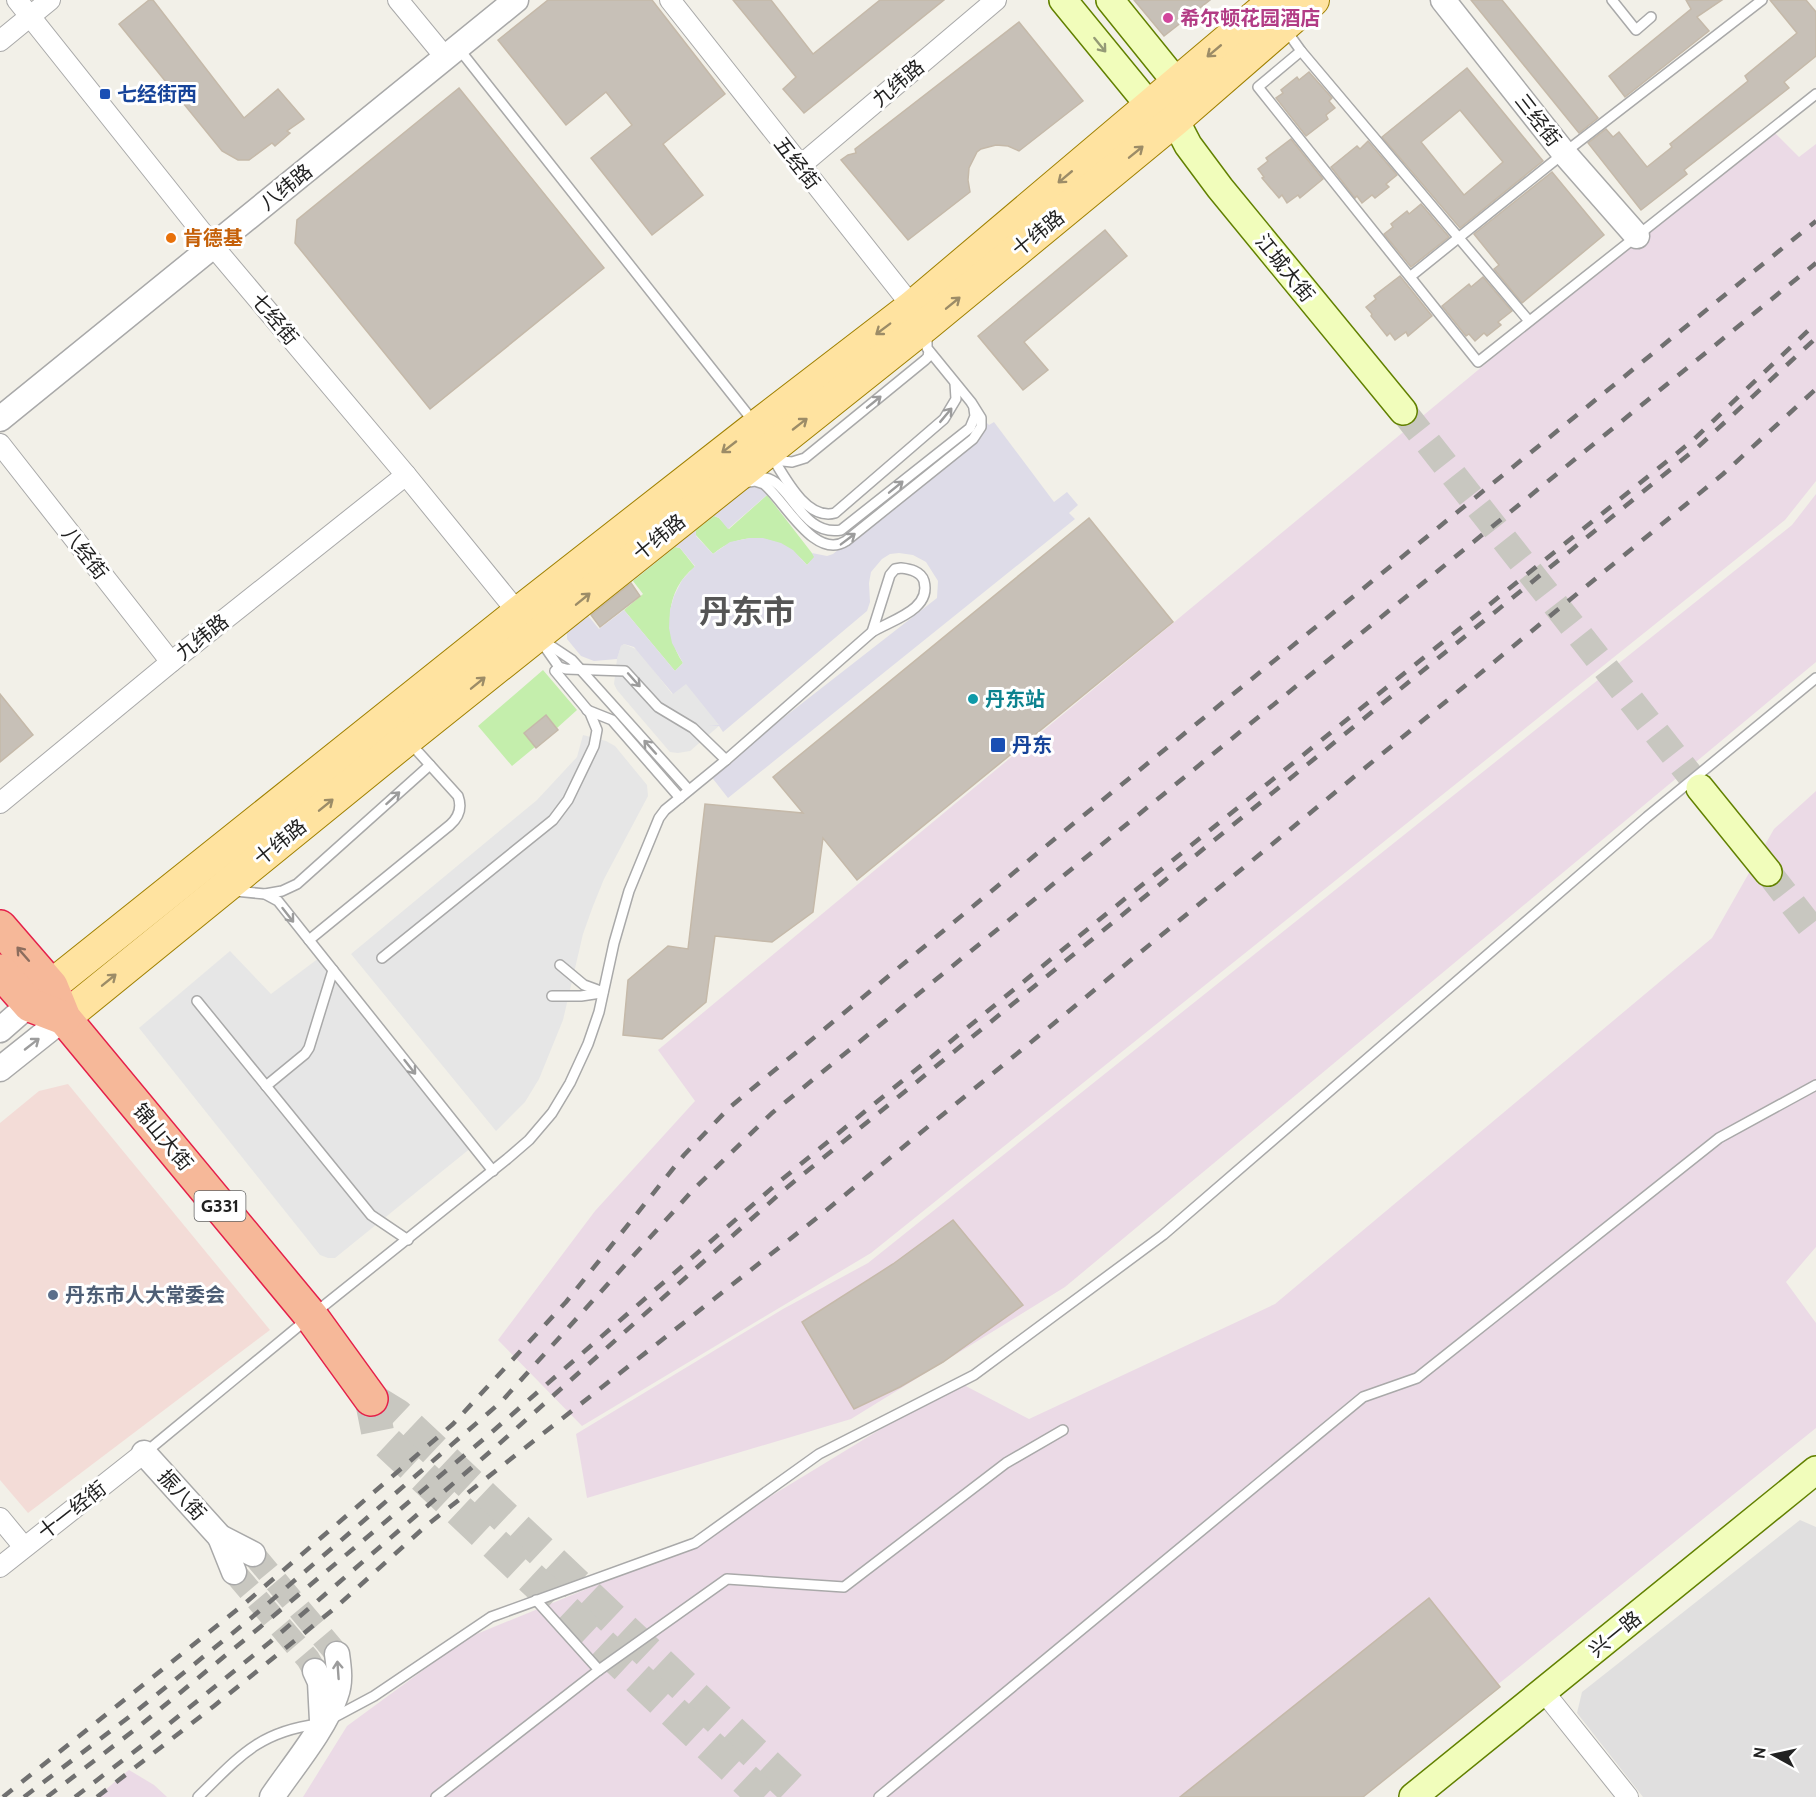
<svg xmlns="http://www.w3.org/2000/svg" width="1816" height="1797" viewBox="0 0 1816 1797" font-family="Cabin,'Noto Sans SC',sans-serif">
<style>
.residential{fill:#e0dfdf}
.commercial{fill:#f3dcd7}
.industrial{fill:#ebdae6}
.grass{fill:#c4eeac}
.parking{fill:#e6e6e6}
.plaza{fill:#dedce8}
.building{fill:#c7c0b7;stroke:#c5b9a9;stroke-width:1.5;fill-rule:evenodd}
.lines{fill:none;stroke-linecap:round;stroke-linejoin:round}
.tertiary-tunnel{stroke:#c8c7c0;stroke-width:24;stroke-dasharray:24 12;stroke-linecap:butt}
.secondary-tunnel{stroke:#c8c7c0;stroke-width:27;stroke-dasharray:27 14;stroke-linecap:butt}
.trunk-tunnel{stroke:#c8c7c0;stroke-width:33;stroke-dasharray:33 16;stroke-linecap:butt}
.service-casing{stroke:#a9a9a9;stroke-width:12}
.minor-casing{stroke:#a9a9a9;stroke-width:22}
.tertiary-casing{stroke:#a9a9a9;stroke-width:27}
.secondary-casing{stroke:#628100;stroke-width:30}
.primary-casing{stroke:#9f8000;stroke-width:34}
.trunk-casing{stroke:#e52049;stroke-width:36}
.service{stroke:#fff;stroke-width:9}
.minor{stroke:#fff;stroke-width:20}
.tertiary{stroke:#fff;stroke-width:24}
.secondary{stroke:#f1fdbb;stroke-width:27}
.primary{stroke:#ffe3a0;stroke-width:32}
.trunk{stroke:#f6b899;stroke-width:33}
.rail{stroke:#707070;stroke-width:4.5;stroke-dasharray:12 12;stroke-linecap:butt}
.oneway{stroke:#949a76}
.oneway2{stroke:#9c8c67}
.oneway3{stroke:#9c9c9c}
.oneway4{stroke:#8c6d5e}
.hotel-dot{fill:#d1479c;stroke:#fff;stroke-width:2}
.transit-dot{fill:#1a4fb4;stroke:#fff;stroke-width:2}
.food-dot{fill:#e8710a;stroke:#fff;stroke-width:2}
.culture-dot{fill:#0f9aa8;stroke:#fff;stroke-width:2}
.service-dot{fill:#5c6f8a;stroke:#fff;stroke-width:2}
.labels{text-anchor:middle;stroke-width:6;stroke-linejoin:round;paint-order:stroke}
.shield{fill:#fff;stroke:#646464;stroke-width:1.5}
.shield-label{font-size:18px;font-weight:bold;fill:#222}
.hotel-label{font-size:20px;font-weight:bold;fill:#b23c85;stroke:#fff;text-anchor:start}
.street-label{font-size:20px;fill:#222;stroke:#fff}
.transit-label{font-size:20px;font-weight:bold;fill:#164399;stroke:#fff;text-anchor:start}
.food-label{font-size:20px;font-weight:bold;fill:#c56008;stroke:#fff;text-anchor:start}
.culture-label{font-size:20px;font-weight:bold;fill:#0d838f;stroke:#fff;text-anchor:start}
.service-label{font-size:20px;font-weight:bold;fill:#4e5e75;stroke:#fff;text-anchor:start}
.town-label{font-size:32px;font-weight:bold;fill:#555;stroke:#fff}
</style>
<rect width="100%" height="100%" fill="#f2f0e8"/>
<!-- residential -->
<path class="residential" d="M1800,1520L1816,1527V1797H1643L1577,1713L1582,1692Z"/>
<!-- commercial -->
<path class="commercial" d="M68,1084L270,1330L28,1513L0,1480V1123L39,1091Z"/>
<!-- industrial -->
<g class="industrial">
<path d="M1770,128L1799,157L1816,144V481L1785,520L871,1253L582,1426L498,1340L595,1211L695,1101L658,1050Z"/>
<path d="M1816,494V662L1065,1287L851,1419L587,1498L576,1434L783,1309L868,1263L1792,525Z"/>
<path d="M1816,791V1247L1786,1282L1816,1323V1428L1358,1797H303L347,1726L467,1638L684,1549L958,1382L1029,1419L1275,1304L1712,938L1774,829Z"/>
<path d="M129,1770L154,1785L167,1797H97Z"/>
</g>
<!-- grass -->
<g class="grass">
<path d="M767,495L815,557L807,565C783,536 743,528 713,554L695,534L696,530L714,516L719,518L729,529Z"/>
<path d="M675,547L680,548L695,567C665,589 663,633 683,663L675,671L624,610L643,594L633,581Z"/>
<path d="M543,670L577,710L557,728L546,715L524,733L535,747L512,766L478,726Z"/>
</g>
<!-- parking -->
<g class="parking">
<path d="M624,644L638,650L672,694L686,683L720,725L690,751L678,753L670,752L617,690L614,684L617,659L621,646Z"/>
<path d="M583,735L606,741L615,746L647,785L648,796L604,879L593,906L583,934L563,1020L539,1079L525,1102L496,1131L351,954L537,800L577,757Z"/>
<path d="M230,951L271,994L323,955L477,1143L335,1258H328L320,1255L139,1028Z"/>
</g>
<!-- plaza -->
<path class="plaza" d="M984,420L989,425L994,422L1054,502L1067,492L1078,505L1069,513L1075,519L728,798L710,775L937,598L938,581L926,562L913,555L899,553L890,554L882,559L871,572L869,583L870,602L867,611L723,732L719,726H708L719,725L686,684L673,694L634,647L624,644L621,646L617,659L594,661L581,656L567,639V630L585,612L599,629L624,610L675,671L683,663L672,643L669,628L670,610L674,596L682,580L695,566L680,548L675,547L633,581L629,575L743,484L760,486L767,495L728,529L719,518L714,516L696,530V536L713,554L730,542L750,538H763L781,543L793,550L807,565L814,557L812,553L827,556L833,554L981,435L985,424Z"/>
<!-- building -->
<g class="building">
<path d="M149,0H153L244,118L278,89L304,119L287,131L290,133L275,146L272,143L249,160H238L222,151L119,24Z"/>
<path d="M548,0H652L725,94L663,144L703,195L652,235L591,158L632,125L606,92L566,125L498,40Z"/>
<path d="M733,0H771L813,54L880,0H944L804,113L783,89L796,77Z"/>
<path d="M1134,0H1210L1164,36Z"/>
<path d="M1471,0H1502L1598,118L1579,133Z"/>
<path d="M1686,0H1722L1697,17L1709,31L1625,97L1609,76L1691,9Z"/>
<path d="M1770,0H1806L1816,12V56L1784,82L1789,88L1684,170L1687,174L1641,210L1588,143L1606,129L1613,137L1619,132L1647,167L1672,147L1670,144L1748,81L1745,76L1797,33Z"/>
<path d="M1019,22L1083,101L1019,151L1008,146L996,145L981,149L977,152L969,168L968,180L970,192L908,240L841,160L848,155L856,153L855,149Z"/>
<path d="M1467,68L1543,161L1460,228L1382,137ZM1460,110L1503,162L1464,195L1421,142Z"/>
<path d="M1309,72L1332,98L1329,101L1335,108L1326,115L1328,119L1306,136L1276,98L1283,93L1281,90L1297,77L1299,80Z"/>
<path d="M459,88L604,268L430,409L295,243L297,220Z"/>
<path d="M1291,139L1323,179L1300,198L1298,195L1287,203L1282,195L1279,198L1262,178L1264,177L1258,169L1268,161L1266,158Z"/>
<path d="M1368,141L1397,175L1386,184L1389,187L1375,198L1372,195L1362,203L1357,196L1355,198L1331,167L1357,146L1360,149Z"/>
<path d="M1552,172L1604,235L1522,303L1494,269L1499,265L1474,234Z"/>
<path d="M1421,204L1449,237L1411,267L1384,234L1393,227L1391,224L1407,211L1409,214Z"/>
<path d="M1105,230L1127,256L1024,342L1048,370L1023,390L978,336Z"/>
<path d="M1400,276L1432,316L1408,336L1406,332L1395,340L1390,333L1387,336L1371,316L1372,314L1366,307L1376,299L1374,296Z"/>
<path d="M1483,277L1512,311L1498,322L1501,325L1487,336L1484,333L1475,341L1469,334L1466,336L1442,306L1469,284L1471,287Z"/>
<path d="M1089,518L1173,622L857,880L823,838L813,912L772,942L715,936L706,1002L662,1039L623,1035L628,980L668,946L688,949L705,804L803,813L773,777Z"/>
<path d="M631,583L640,596L600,627L591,615Z"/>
<path d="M0,694L33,735L0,762Z"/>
<path d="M546,715L558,730L536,748L524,733Z"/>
<path d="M953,1220L1023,1305L943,1362L900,1387L854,1409L802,1322L893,1264Z"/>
<path d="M1429,1598L1500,1687L1363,1797H1180Z"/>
</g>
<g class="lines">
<!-- tertiary-tunnel -->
<g class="tertiary-tunnel">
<path d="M253,1554L337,1654"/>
<path d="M234,1572L308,1659L315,1671"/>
</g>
<!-- secondary-tunnel -->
<g class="secondary-tunnel">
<path d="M1403,411L1700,788"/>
<path d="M1768,872L1816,934"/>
</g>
<!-- trunk-tunnel -->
<g class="trunk-tunnel">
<path d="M371,1399L397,1415L801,1797"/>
<path d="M371,1399L378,1434L764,1797"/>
</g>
<defs>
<g id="service">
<path d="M1612,0L1636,30L1651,17"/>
<path d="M1286,30L1301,51L1258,87L1478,362L1816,94"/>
<path d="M459,49L753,421"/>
<path d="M1301,51L1529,321"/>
<path d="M1411,276L1564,153L1762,0"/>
<path d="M771,455C784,476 806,521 835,513L944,419L956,399L955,383"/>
<path d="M774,460L792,462L805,458L925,360L928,357L929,351"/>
<path d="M753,479C789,466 796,538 841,530L970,428L975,416L974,409"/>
<path d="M743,483L755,481L764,484C785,501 815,561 846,541L973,439L981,427V418L971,402L927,348V333"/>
<path d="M901,568C910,569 921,571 924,581C932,610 891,620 872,632L890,575L895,569Z"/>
<path d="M540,640L559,667L566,669L625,671L658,707L693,728L726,760"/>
<path d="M542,640L572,660L689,790"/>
<path d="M587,710L612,720L680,798"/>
<path d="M235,891L265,894L278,901L493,1171"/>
<path d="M265,894L282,891L297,884L430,765"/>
<path d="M309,940L450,825C459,817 462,807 458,796L411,744"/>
<path d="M382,958L553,820L568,800L594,746L597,730L590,713L555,671L559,667"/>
<path d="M560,965L584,985L603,992"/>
<path d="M552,996H581L601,993"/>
<path d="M197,1001L371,1215L408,1240"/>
<path d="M266,1086L305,1054L309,1048L333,970"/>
<path d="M146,1452L311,1316L507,1159L529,1140L552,1113L570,1083L588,1044L599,1012L614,943L629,891L659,818L665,810L726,760L872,632"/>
<path d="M536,1600L599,1670L727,1579L844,1587L1006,1463L1063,1430"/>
<path d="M331,1719L374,1696L491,1617L695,1543L819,1454L974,1375L1163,1235L1647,817L1816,678"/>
<path d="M198,1797C239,1757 258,1732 318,1724"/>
<path d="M436,1797L599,1670"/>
<path d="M879,1797L1363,1397L1417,1378L1719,1138L1816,1085"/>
</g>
<g id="minor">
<path d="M17,0L213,246L406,475L524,620"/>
<path d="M398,0L445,57"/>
<path d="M670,0L919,315"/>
<path d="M0,41L50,0"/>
<path d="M800,166L996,0"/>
<path d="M0,444L171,662"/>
<path d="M0,803L171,662L406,475"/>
<path d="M0,1518L24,1547"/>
<path d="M0,1567L144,1453"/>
<path d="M1544,1692L1628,1797"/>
</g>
<g id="tertiary">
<path d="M1443,0L1564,153L1637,236"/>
<path d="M0,419L516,0"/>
<path d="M0,1030L40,995"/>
<path d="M0,1069L64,1018"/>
<path d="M144,1453L220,1537L253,1554"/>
<path d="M220,1537L234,1572"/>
<path d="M315,1671L320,1682L322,1721"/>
<path d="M272,1797C293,1766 324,1730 336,1695C341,1682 339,1668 337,1654"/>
</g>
<g id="secondary">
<path d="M1063,0L1149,105L1175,120L1177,83L1110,0"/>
<path d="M1175,120L1188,145L1220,188L1403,411"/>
<path d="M1700,788L1768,872"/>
<path d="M1413,1797L1816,1470"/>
</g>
<g id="primary">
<path d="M51,986L518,613L757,426L912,307L1275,0"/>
<path d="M64,1018L407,739L926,325L1175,120L1313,0"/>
</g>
<g id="trunk">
<path d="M0,927L51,986L64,1018L311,1316L371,1399"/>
<path d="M0,971L30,1005L64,1018"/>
</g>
</defs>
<!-- service casing -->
<use href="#service" class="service-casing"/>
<!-- minor casing -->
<use href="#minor" class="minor-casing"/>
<!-- tertiary casing -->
<use href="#tertiary" class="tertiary-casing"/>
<!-- secondary casing -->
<use href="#secondary" class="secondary-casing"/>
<!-- primary casing -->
<use href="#primary" class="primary-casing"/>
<!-- trunk casing -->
<use href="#trunk" class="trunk-casing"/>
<!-- service -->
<use href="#service" class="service"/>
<!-- minor -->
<use href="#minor" class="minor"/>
<!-- tertiary -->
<use href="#tertiary" class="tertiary"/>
<!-- secondary -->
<use href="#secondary" class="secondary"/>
<!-- primary -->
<use href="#primary" class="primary"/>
<!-- trunk -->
<use href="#trunk" class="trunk"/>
<!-- rail -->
<g class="rail">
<path d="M3,1797L243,1605L453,1424L566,1302L684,1155L730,1107L1057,837L1816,221"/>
<path d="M24,1797L129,1717L250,1619L501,1402L693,1190L772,1113L1816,263"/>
<path d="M47,1797L137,1728L259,1628L485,1438L780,1181L1116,906L1692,441L1816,323"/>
<path d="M75,1797L148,1741L270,1642L499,1444L785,1189L1698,447L1816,338"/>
<path d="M97,1797L214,1706L335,1608L427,1525L818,1217L1723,474L1816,389"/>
</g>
</g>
<!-- one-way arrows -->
<defs><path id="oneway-shaft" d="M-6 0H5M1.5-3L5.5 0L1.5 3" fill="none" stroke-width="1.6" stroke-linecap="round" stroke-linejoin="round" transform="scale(1.5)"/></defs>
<use class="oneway" href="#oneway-shaft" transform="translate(1100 45) rotate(51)"/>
<g class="oneway2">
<use href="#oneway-shaft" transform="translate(1214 51) rotate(140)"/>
<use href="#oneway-shaft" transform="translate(1136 152) rotate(-39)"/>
<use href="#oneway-shaft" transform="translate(1065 177) rotate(140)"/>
<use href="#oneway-shaft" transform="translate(953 303) rotate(-39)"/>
<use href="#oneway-shaft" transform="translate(883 329) rotate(143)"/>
<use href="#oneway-shaft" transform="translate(800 424) rotate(-38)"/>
<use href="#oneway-shaft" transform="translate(729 447) rotate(142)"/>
<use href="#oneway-shaft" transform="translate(583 599) rotate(-39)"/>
<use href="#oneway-shaft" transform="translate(478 683) rotate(-39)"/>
<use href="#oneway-shaft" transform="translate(326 805) rotate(-39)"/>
<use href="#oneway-shaft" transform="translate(109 980) rotate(-39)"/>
</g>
<g class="oneway3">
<use href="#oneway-shaft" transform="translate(874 402) rotate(-39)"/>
<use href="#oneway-shaft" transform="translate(946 415) rotate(-50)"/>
<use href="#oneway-shaft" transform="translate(896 487) rotate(-39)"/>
<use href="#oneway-shaft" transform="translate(848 539) rotate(-37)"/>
<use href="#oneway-shaft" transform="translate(634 680) rotate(48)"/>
<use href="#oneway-shaft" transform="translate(650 747) rotate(-132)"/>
<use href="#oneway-shaft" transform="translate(393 798) rotate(-42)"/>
<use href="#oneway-shaft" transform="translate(288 915) rotate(52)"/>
<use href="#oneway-shaft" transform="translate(32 1044) rotate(-38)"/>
<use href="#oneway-shaft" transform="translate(410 1067) rotate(52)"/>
<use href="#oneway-shaft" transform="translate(338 1670) rotate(-94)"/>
</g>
<use class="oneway4" href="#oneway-shaft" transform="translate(23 954) rotate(-131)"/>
<!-- markers -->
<circle class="hotel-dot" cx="1168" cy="18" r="6"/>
<g class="transit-dot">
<rect x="99" y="88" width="12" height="12" rx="3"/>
<rect x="990" y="737" width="16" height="16" rx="3"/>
</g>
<circle class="food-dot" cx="171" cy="238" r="6"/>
<circle class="culture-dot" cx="973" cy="699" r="6"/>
<circle class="service-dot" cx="53" cy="1295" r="6"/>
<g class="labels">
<!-- shield labels -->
<rect class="shield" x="194.5" y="1191" width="51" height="30" rx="4.5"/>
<g class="shield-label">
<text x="220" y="1212">G331</text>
</g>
<!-- hotel labels -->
<g class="hotel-label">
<text x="1180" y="25">希尔顿花园酒店</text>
</g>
<!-- street labels -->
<g class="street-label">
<text transform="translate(898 83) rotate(-40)" y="7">九纬路</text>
<text transform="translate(1538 120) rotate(52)" y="7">三经街</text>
<text transform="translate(797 163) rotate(52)" y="7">五经街</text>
<text transform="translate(286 187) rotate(-39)" y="7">八纬路</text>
<text transform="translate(1038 233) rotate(-39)" y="7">十纬路</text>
<text transform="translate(1285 268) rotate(51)" y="7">江城大街</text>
<text transform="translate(275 319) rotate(50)" y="7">七经街</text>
<text transform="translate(659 537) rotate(-39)" y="7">十纬路</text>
<text transform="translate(85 553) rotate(52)" y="7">八经街</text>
<text transform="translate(202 637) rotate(-38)" y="7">九纬路</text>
<text transform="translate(280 842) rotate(-39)" y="7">十纬路</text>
<text transform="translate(163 1137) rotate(50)" y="7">锦山大街</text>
<text transform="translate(182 1495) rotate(48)" y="7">振八街</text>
<text transform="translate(72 1510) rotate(-38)" y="7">十一经街</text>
<text transform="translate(1615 1634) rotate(-39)" y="7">兴一路</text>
</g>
<!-- transit labels -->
<g class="transit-label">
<text x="117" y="101">七经街西</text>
<text x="1012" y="752">丹东</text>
</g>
<!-- food labels -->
<g class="food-label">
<text x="183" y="245">肯德基</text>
</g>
<!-- culture labels -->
<g class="culture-label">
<text x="985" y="706">丹东站</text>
</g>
<!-- service labels -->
<g class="service-label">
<text x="65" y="1302">丹东市人大常委会</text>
</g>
<!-- town labels -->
<g class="town-label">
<text x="747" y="623">丹东市</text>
</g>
</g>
<!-- north arrow -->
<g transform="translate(1774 1755) rotate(278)" stroke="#ffffff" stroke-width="4.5" paint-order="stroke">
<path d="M0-4.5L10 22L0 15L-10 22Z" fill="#222222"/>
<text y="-9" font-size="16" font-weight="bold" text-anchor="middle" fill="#222222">N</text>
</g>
</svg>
